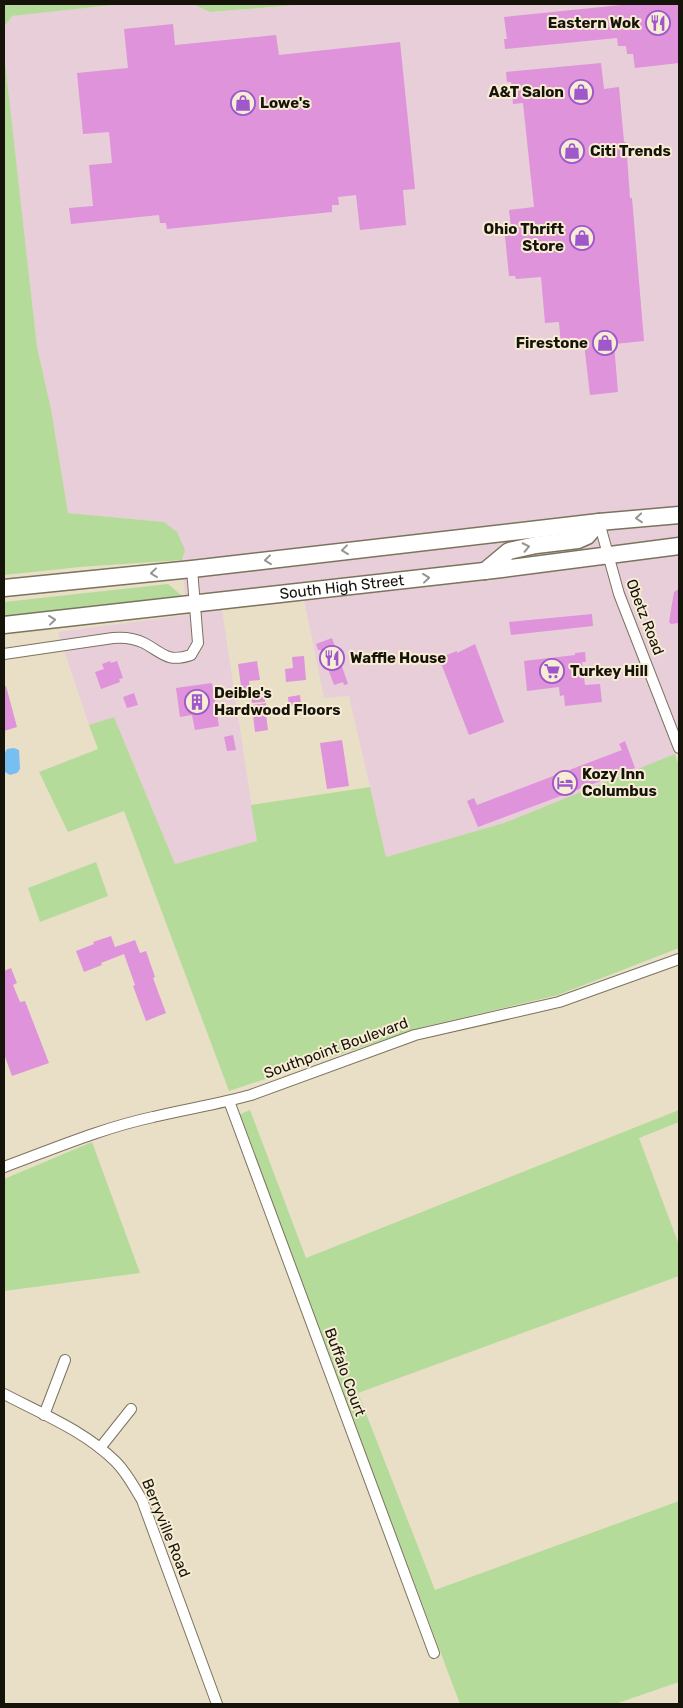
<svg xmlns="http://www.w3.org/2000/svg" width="683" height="1708" viewBox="0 0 683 1708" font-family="Rubik,sans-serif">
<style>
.commercial{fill:#e7ced8}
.green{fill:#b5db9b}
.water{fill:#77bef1}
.building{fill:#de93da}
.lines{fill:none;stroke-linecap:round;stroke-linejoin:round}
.street-casing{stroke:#7c735d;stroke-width:12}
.primary-casing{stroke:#7c735d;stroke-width:19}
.street{stroke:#fff;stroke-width:10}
.primary{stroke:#fff;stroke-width:16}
.oneway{stroke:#969591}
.labels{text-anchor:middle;stroke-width:4;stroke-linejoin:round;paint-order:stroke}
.poi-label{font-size:15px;font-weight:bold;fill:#16130a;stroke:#f7ecd4;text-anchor:start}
.street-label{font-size:15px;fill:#16130a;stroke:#f7ecd4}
</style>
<rect width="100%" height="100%" fill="#e9dfc7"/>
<!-- commercial -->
<path class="commercial" d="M122,4H193L210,12L308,4H679V753L504,823L386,857L349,696L324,698L304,600L222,610L257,841L175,864L114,717L89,725L58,632L187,615L182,560L185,550L164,522L68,513L51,409L37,347L4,53V27L12,16Z"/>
<!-- green -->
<g class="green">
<path d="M4,4H122L12,16L4,27Z"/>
<path d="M193,4H308L210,12Z"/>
<path d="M4,53L37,347L51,409L68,513L164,522L177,532L185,550L182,560L80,567L4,575Z"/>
<path d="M168,584L182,596L4,617V602Z"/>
<path d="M114,717L175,864L257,841L251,805L370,787L386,857L504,823L675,754L679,766V948L558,995L423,1027L229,1091L124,811L68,832L39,772L98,749L89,725Z"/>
<path d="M96,862L108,896L40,922L28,888Z"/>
<path d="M250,1110L306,1258L679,1110V1122L639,1138L679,1245V1276L358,1393L435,1590L679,1501V1682L615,1704H460L238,1115Z"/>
<path d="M92,1142L140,1273L4,1291V1179Z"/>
</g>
<!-- water -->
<path class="water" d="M14,748L19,750L20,769L17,773L10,775L5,772L4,754L7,749Z"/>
<!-- building -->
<g class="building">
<path d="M631,4H679V63L635,68L633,54H627L626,46H618L617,38L505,49L504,39H507L504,17Z"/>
<path d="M173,24L175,45L276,35L279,55L400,42L415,189L403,190L406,225L360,230L356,195L338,197L339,205H332V212L167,229L166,223H160L159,215L71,224L69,208L93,206L89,165L112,163L109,132L83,134L77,73L128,68L124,29Z"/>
<path d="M601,63L604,89L619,87L624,142H626L630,198H632L644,341L614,344L618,392L590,395L584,343L561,345L559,322L545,323L541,277L516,279L515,276H509L505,236L512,235L509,210L534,207L523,103L513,104L511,82H507L506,72Z"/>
<path d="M679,589V623L671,624L669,622L674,592Z"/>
<path d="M592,614L593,626L511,635L509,622Z"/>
<path d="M332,638L348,684L344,685L343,682L334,685L321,650H318L316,644Z"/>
<path d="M475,644L504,722L469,735L439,658L457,651V653Z"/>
<path d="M585,652L586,662H582L585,685L600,684L602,702L565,706L564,695L560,696L559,687L527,691L524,661L575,655V653Z"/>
<path d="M304,656L306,680L286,682L285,669L293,668L292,657Z"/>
<path d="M110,661L111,663L117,661L123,678L119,679L120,682L101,689L95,672L104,669L102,664Z"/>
<path d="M257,661L260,680L249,681L250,692L242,693L238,664Z"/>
<path d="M212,683L219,726L195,730L192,715L180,717L176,688Z"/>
<path d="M6,686L17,727L4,731V687Z"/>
<path d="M264,689L265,702L252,703L250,690Z"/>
<path d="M134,693L138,705L127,708L123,697Z"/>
<path d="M300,695L301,704L289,706L288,697Z"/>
<path d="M266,703L267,712L253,714L252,705Z"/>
<path d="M266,714L268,730L255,732L253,715Z"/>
<path d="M233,735L236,750L227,751L224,737Z"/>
<path d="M342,740L349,786L327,789L320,743Z"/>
<path d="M625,741L635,768L478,827L467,801L474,798L477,805L622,750L619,744Z"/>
<path d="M111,936L115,947L135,940L140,953L146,951L155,977L153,978L166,1013L146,1021L133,986L135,985L124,954L101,963L102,965L84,972L76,951L94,944L93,942Z"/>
<path d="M11,968L17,983L13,985L20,1002L25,1001L49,1063L12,1076L4,1054V971Z"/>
</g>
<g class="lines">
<defs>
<g id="street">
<path d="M599,522L619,594L679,748"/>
<path d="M4,654L113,638C124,637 134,638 144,643C163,653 167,663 191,655L198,643L192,569"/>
<path d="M229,1101L434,1653"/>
<path d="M4,1167C53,1149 102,1128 153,1117C186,1109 219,1104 251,1095L415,1035L559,1002L679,959"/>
<path d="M4,1394C42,1414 85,1431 116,1462C127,1473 134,1487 142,1500L217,1704"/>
<path d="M44,1415L65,1360"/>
<path d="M100,1448L131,1409"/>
</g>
<g id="primary">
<path d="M485,571L509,551L536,545L578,540L587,536L599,522"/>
<path d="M4,588L192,569L599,522L679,515"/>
<path id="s1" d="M4,625L502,569L679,546"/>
</g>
</defs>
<!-- street casing -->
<use href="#street" class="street-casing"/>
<!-- primary casing -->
<use href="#primary" class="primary-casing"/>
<!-- street -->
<use href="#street" class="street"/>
<!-- primary -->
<use href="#primary" class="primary"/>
</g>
<!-- one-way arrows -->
<defs><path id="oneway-chevron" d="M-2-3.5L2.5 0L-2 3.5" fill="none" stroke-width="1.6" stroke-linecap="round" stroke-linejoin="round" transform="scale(1.25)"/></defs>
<g class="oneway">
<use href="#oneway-chevron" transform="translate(639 518) rotate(175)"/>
<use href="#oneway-chevron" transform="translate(526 547) rotate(-12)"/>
<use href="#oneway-chevron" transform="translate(345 550) rotate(173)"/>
<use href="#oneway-chevron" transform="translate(268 560) rotate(174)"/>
<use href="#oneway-chevron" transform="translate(154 573) rotate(174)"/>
<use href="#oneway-chevron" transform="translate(426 578) rotate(-6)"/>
<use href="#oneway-chevron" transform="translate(52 620) rotate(-6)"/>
</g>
<!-- icons -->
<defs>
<symbol id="restaurant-ring" viewBox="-11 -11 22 22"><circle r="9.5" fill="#f7ecd4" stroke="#9e58cc" stroke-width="1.5"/><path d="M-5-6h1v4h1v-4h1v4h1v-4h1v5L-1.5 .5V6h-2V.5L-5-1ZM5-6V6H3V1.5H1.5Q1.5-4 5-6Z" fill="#9e58cc"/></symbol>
<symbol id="shop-ring" viewBox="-11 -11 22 22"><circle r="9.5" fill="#f7ecd4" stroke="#9e58cc" stroke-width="1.5"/><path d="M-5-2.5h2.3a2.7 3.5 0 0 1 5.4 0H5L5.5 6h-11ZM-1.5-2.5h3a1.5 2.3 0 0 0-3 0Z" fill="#9e58cc"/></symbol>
<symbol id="supermarket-ring" viewBox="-11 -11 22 22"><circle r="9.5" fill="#f7ecd4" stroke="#9e58cc" stroke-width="1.5"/><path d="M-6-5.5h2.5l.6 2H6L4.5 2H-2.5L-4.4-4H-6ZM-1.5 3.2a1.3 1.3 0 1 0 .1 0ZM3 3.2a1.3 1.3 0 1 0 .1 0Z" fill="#9e58cc"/></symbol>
<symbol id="building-ring" viewBox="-11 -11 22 22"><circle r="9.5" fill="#f7ecd4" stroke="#9e58cc" stroke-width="1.5"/><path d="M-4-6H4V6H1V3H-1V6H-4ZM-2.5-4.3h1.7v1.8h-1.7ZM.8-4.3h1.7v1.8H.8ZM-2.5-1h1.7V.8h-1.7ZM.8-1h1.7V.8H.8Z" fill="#9e58cc"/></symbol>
<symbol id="hotel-ring" viewBox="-11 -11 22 22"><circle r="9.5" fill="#f7ecd4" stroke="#9e58cc" stroke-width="1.5"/><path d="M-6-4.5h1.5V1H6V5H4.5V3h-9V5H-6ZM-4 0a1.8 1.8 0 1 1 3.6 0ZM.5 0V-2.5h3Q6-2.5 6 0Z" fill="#9e58cc"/></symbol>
</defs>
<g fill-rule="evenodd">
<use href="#restaurant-ring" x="644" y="9" width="28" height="28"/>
<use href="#shop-ring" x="567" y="78" width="28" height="28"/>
<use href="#shop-ring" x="229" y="89" width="28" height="28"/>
<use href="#shop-ring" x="558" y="137" width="28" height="28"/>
<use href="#shop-ring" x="568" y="224" width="28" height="28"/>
<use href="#shop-ring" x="591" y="329" width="28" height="28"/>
<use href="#restaurant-ring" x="318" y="644" width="28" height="28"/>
<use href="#supermarket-ring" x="538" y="657" width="28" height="28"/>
<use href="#building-ring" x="183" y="688" width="28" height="28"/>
<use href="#hotel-ring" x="551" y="769" width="28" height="28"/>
</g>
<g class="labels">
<!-- poi labels -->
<g class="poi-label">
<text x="640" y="28" text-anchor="end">Eastern Wok</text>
<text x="564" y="97" text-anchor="end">A&amp;T Salon</text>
<text x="260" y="108">Lowe's</text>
<text x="590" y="156">Citi Trends</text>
<text x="564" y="234" text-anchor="end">Ohio Thrift<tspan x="564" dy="17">Store</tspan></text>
<text x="588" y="348" text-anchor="end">Firestone</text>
<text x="350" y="663">Waffle House</text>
<text x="570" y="676">Turkey Hill</text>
<text x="214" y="698">Deible's<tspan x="214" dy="17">Hardwood Floors</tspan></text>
<text x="582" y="779">Kozy Inn<tspan x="582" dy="17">Columbus</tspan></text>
</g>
<!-- street labels -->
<g class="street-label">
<text dy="5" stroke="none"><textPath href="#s1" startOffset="340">South High Street</textPath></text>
<text transform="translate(645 617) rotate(69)" y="5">Obetz Road</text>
<text transform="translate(336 1048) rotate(-20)" y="5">Southpoint Boulevard</text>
<text transform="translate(345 1372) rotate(70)" y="5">Buffalo Court</text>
<text transform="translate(166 1528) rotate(68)" y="5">Berryville Road</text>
</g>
</g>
<!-- border -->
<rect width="683" height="1708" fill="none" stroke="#16130a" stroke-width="10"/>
</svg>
